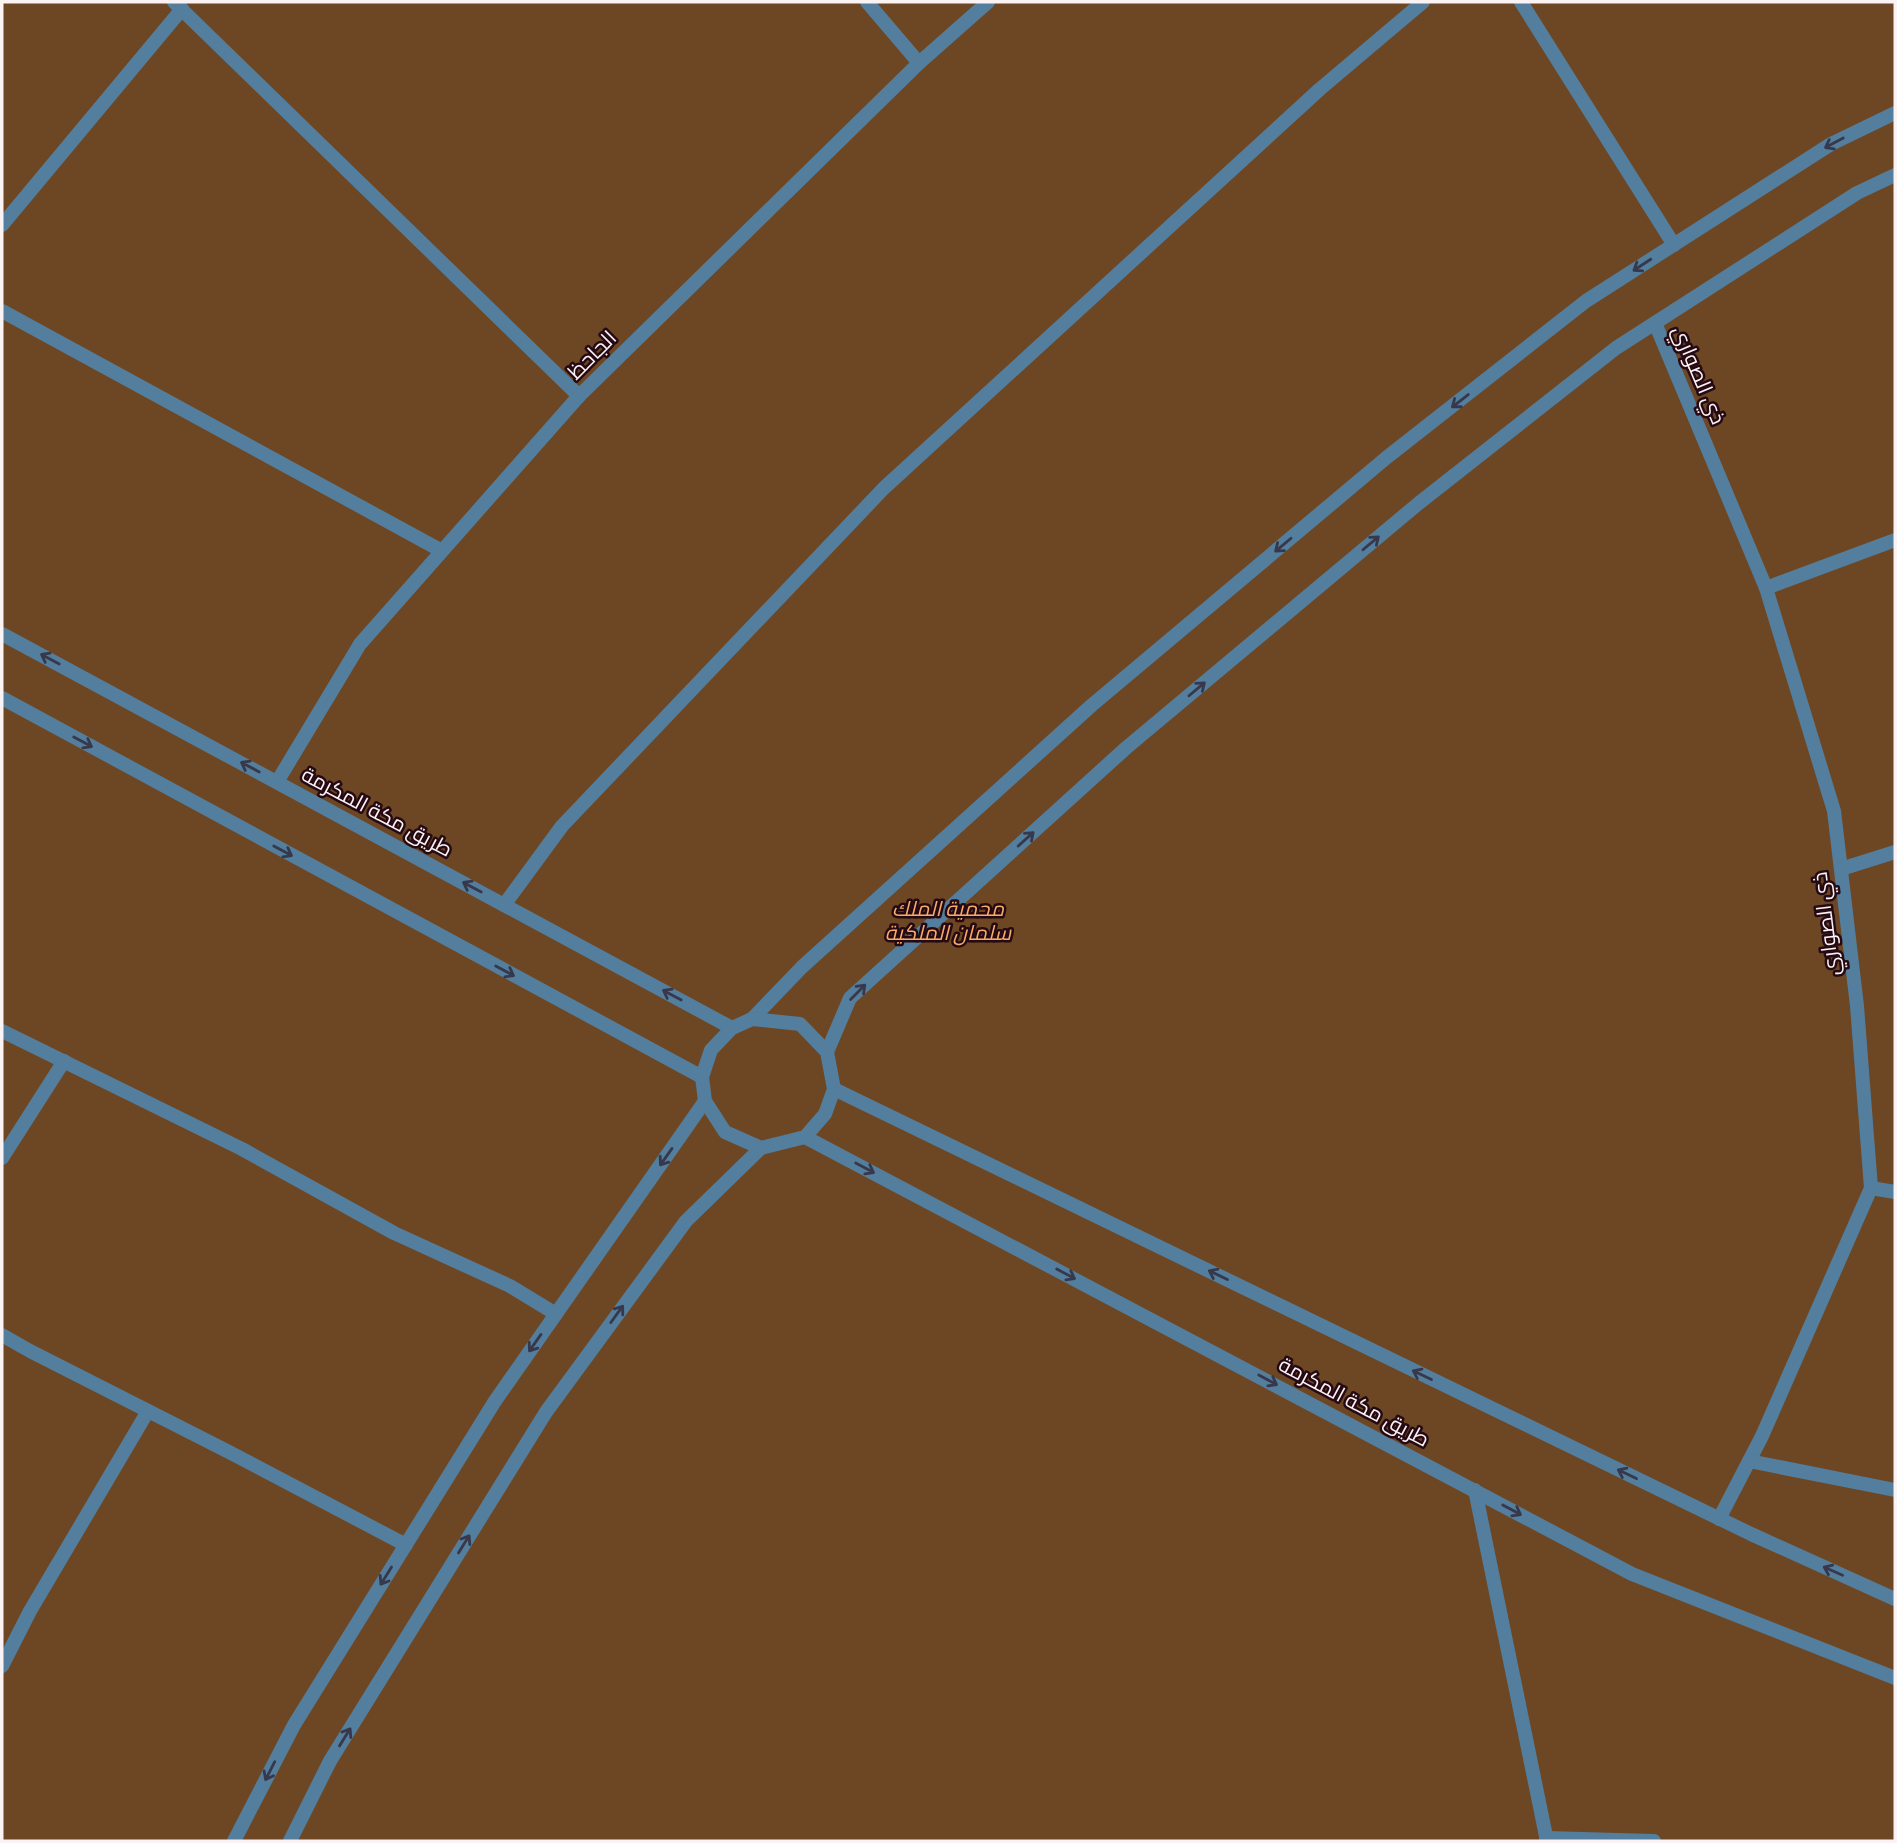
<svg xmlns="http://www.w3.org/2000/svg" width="1897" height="1843" viewBox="0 0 1897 1843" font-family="Bitter,Cairo,serif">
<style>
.green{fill:#6d4723}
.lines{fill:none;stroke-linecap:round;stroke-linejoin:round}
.minor{stroke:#537e9e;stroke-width:14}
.tertiary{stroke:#537e9e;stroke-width:14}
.oneway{stroke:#37384b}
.labels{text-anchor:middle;stroke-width:5;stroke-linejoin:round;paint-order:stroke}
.street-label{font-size:21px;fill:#fbf2f4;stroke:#250a13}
.park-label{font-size:21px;font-style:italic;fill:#f7ac68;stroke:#250a13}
</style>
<rect width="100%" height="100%" fill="#501129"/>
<!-- green -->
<rect class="green" x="2" y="2" width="1893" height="1839"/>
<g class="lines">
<!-- minor -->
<g class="minor">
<path d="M174,2L579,396"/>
<path d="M867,2L919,63"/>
<path d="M1521,2L1674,245"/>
<path d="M2,225L182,9"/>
<path d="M2,311L442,551"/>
<path d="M1655,323L1766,588L1834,811L1857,1006L1871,1188L1762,1436L1719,1519"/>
<path d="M1766,588L1895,540"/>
<path d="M277,782L360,644L579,396L919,63L988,2"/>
<path d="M1841,869L1895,852"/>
<path d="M504,905L562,826L884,488L1320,89L1423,2"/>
<path d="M2,1031L242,1149L394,1233L510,1286L556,1314"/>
<path d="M2,1158L64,1061"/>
<path d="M1871,1188L1895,1192"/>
<path d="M2,1335L30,1351L229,1452L406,1545"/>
<path d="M1749,1461L1895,1490"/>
<path d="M1475,1490L1547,1841"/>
<path d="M2,1666L30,1611L148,1411"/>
<path d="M1546,1838L1654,1841"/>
</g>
<!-- tertiary -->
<g class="tertiary">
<path d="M2,634L732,1028"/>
<path d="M2,698L702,1077"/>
<path d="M752,1019L802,967L1092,705L1386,458L1586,301L1831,144L1895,113"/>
<path d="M827,1052L850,998L1126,748L1419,503L1616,348L1857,193L1895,175"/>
<path d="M834,1089L1751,1534L1895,1599"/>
<path d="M805,1137L1632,1574L1895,1678"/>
<path d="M234,1841L294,1725L495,1401L705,1101"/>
<path d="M290,1841L330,1761L546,1412L686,1221L761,1148L805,1137L825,1114L834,1089L827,1052L800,1024L752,1019L732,1028L711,1050L702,1077L705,1101L725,1132L761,1148"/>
</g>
</g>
<!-- one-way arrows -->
<defs><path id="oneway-shaft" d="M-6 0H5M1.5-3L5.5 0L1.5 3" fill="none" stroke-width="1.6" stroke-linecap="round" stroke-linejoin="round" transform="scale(1.75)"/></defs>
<g class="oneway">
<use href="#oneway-shaft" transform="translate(1834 143) rotate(152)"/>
<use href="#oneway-shaft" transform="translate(1642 265) rotate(147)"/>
<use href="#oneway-shaft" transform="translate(1460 401) rotate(142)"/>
<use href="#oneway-shaft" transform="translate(1371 543) rotate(-40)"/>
<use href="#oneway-shaft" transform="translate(1283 545) rotate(140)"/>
<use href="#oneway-shaft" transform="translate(50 659) rotate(-152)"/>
<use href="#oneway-shaft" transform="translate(1197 689) rotate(-40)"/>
<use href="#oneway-shaft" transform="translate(83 742) rotate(28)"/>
<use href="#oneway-shaft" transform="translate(250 767) rotate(-152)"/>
<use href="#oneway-shaft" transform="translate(1026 839) rotate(-42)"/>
<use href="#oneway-shaft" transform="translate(283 851) rotate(28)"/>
<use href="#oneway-shaft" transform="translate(472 887) rotate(-152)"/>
<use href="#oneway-shaft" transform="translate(505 971) rotate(28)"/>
<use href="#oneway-shaft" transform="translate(858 992) rotate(-45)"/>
<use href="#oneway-shaft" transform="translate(672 995) rotate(-152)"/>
<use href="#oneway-shaft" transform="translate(666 1157) rotate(125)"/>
<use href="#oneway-shaft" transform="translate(865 1168) rotate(28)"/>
<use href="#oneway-shaft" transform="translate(1066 1274) rotate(28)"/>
<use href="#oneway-shaft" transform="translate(1218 1275) rotate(-154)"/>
<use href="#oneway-shaft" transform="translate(617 1314) rotate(-54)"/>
<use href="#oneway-shaft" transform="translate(535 1343) rotate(125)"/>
<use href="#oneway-shaft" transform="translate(1422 1375) rotate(-154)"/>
<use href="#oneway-shaft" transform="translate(1268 1380) rotate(28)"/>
<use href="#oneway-shaft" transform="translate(1627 1474) rotate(-154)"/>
<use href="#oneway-shaft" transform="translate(1512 1510) rotate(28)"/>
<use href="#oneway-shaft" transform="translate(464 1544) rotate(-58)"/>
<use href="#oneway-shaft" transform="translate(1833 1571) rotate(-156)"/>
<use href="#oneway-shaft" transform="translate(386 1576) rotate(122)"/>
<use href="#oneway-shaft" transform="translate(345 1737) rotate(-58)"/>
<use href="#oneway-shaft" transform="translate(270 1771) rotate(117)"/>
</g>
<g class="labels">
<!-- street labels -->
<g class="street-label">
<text transform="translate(592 355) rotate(-45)" y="7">الجاحظ</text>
<text transform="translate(1699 375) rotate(67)" y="7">ذي الصواري</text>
<text transform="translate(377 812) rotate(28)" y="7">طريق مكة المكرمة</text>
<text transform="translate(1826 924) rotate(-97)" y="7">ذي الصواري</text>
<text transform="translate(1354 1402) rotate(28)" y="7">طريق مكة المكرمة</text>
</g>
<!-- park labels -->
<g class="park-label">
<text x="948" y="916">محمية الملك<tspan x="948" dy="24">سلمان الملكية</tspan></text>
</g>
</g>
<!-- border -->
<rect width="1897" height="1843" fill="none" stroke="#fbf2f4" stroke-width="7"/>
</svg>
